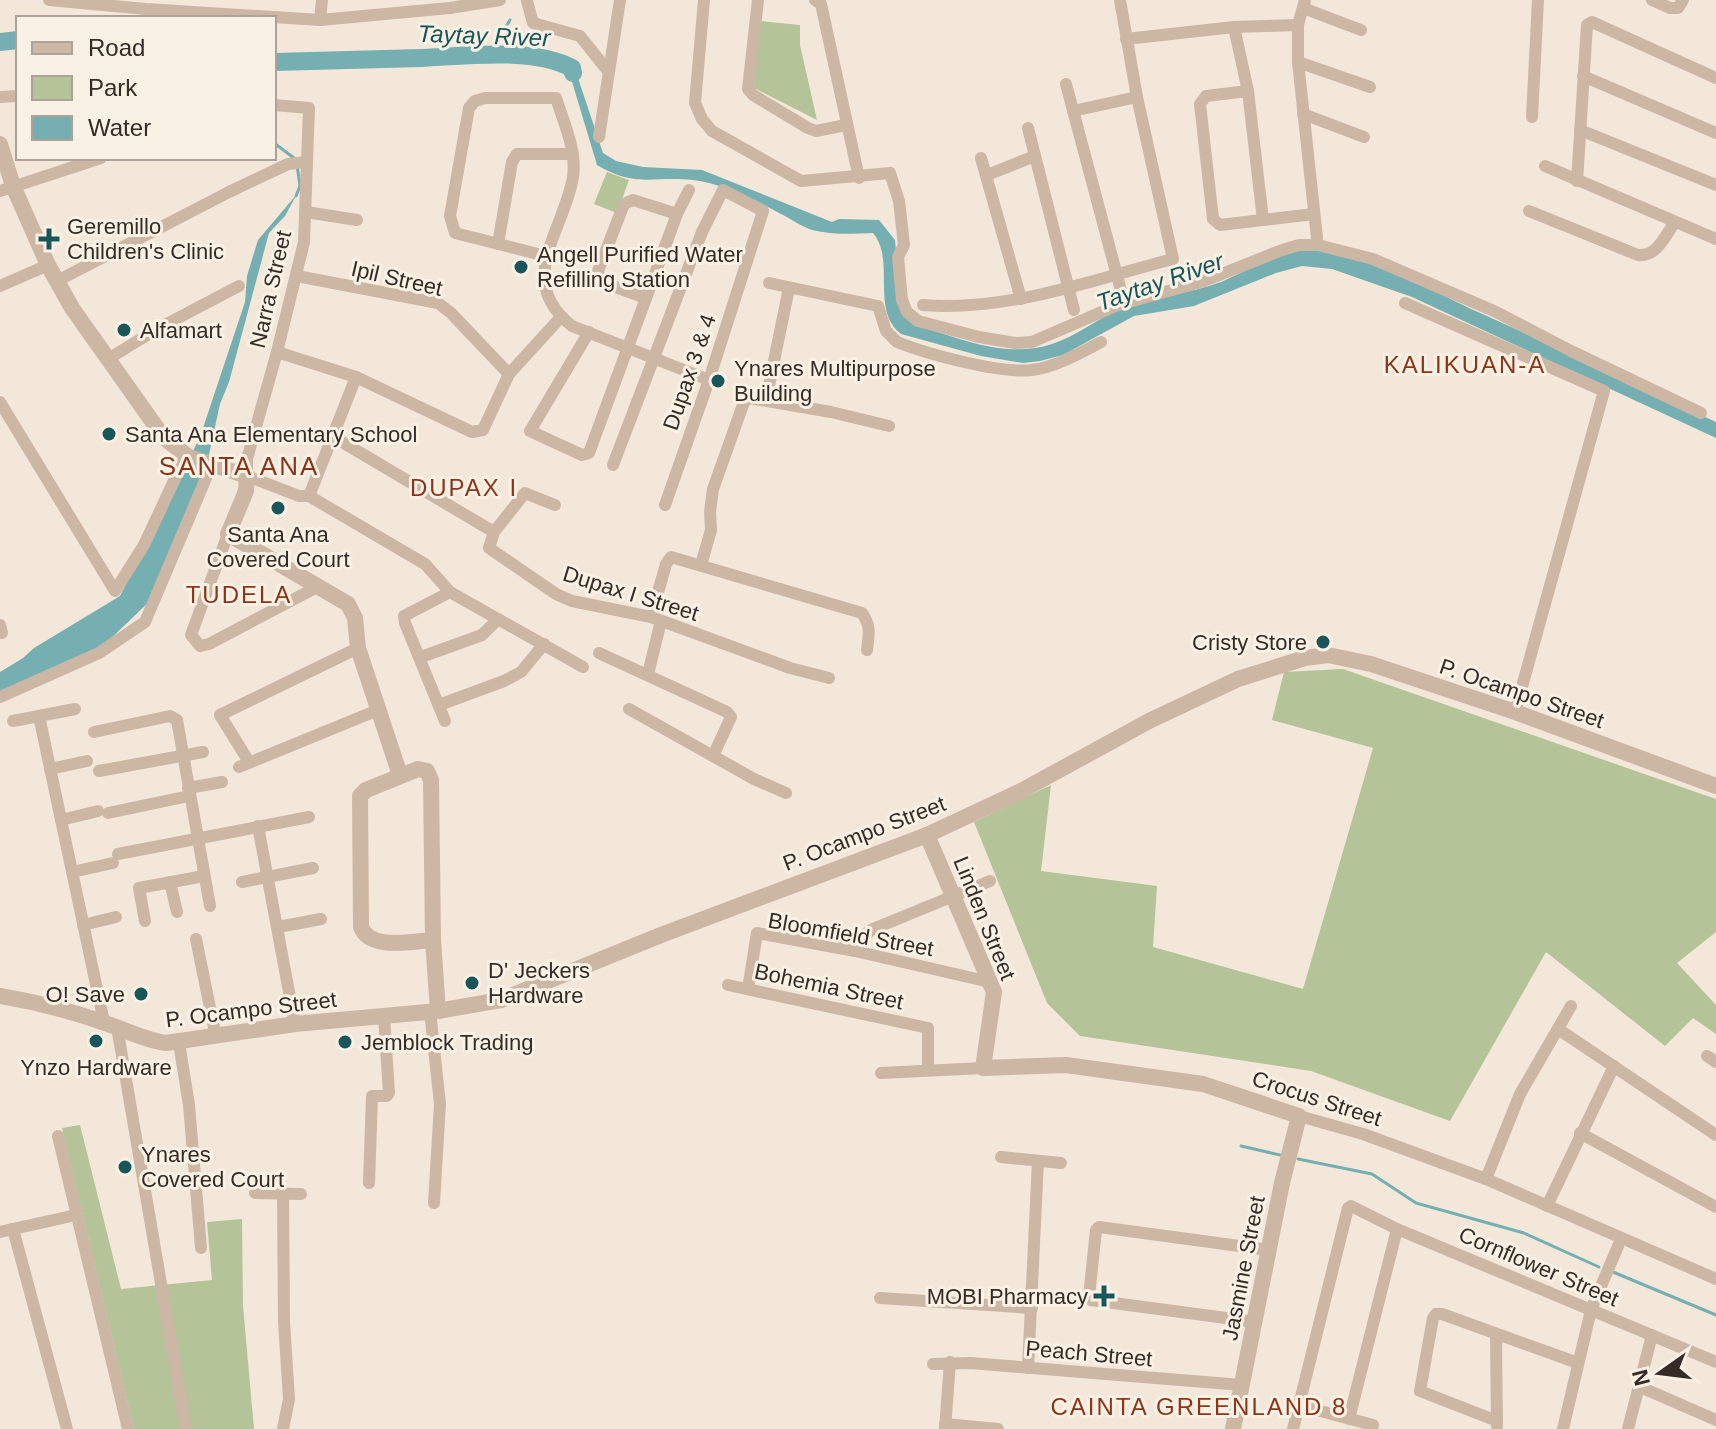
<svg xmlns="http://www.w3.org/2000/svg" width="1716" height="1429" viewBox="0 0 1716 1429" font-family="Arial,sans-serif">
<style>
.green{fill:#b4c398}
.water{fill:#76afb2}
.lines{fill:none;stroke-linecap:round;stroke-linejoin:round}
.stream{stroke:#76afb2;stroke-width:3}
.river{stroke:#76afb2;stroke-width:18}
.minor{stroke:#ccb6a4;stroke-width:12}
.tertiary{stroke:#ccb6a4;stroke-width:16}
.poi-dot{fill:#19565b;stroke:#faf1e5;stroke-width:3}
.labels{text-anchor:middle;stroke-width:6;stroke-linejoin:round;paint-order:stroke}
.poi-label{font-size:22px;fill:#362b26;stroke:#faf1e5;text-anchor:start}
.street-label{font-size:22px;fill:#362b26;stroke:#faf1e5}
.water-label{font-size:24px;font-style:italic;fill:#19565b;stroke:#faf1e5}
.neighbourhood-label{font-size:24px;letter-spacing:2px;fill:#8b351a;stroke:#faf1e5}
.quarter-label{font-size:26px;letter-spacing:2px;fill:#8b351a;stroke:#faf1e5}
</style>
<rect width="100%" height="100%" fill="#f3e7d9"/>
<!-- green -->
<g class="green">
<path d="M759,21L800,25V45L817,120L754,88Z"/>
<path d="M607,172L629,180L617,213L594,204Z"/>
<path d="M1343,669L1716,799V932L1677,963L1716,1005V1034L1693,1018L1665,1046L1546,952L1450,1121L1311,1071L1080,1036L1047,1003L974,822L1051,785L1041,871L1157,886L1153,947L1303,989L1373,748L1272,720L1284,672Z"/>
<path d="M80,1125L121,1289L212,1280L207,1222L242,1219L243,1306L254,1429H134L62,1128Z"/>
</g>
<!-- water -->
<g class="water">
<path d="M557,60L575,69L603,153L616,161L643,167L702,170L832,222L839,219L879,220L895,240L899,287L917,325C960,339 1007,359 1052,344C1077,336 1098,318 1122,308C1154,296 1189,294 1221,282C1250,270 1280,250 1312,249C1356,247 1429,289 1469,308C1552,345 1634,384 1716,422V438L1412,297L1332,269L1302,266L1276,273L1194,306L1134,316L1063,355L1040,361L1023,363L981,356L901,334C870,310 896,260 873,233C853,234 832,235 812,230C800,226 790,218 779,213C755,199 720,183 693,180C652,176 636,188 597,165L570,75L566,67Z"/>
<path d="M297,194L285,216L269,233L229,382L220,404L205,473L151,600L103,646L0,695V672L23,658L34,648L120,596L200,437L245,302L247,276L258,240Z"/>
</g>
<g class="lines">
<!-- stream -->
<g class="stream">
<path d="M506,56L503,32L510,20"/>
<path d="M274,143L294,158"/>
<path d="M296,196L300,186L297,165"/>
<path d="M1241,1146L1280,1155"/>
<path d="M1298,1159L1372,1174L1416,1203L1524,1233L1599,1267"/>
<path d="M1613,1272L1716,1315"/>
</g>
<!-- river -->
<g class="river">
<path d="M0,42L18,40"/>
<path d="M274,62C323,61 372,59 421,58C465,56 533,47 572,68L573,73"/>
</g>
<!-- minor -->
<g class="minor">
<path d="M49,0L146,9L320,20L450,8L500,0"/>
<path d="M704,0L695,103L702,119L712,131L801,181L890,173L899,201L904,245L898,257L902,300L907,312L918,321L979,337L1015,343L1032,342L1118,305L1204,281L1282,250L1299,245H1318L1373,259L1494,311L1571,351L1701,413"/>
<path d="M758,0L748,89L753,95L808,128L816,131L846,125"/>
<path d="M815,0L821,4L859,178"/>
<path d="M1305,0L1298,25V62L1317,238"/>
<path d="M1652,0L1670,8H1678L1683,0"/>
<path d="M527,1L533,23L580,36L608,71"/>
<path d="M1303,8L1361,30"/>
<path d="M320,20L322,0"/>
<path d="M1234,27L1248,91L1263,220"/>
<path d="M1126,39L1234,27L1298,25"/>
<path d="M1298,62L1370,87"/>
<path d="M1583,76L1716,133"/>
<path d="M1066,84L1123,298"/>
<path d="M1248,91L1206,96L1200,104L1213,219L1220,225L1314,214"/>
<path d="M0,97L18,96"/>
<path d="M274,105L309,108L304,242L277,352L247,459V476L299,496H309L425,564L450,592L583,667"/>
<path d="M1073,111L1137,97"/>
<path d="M1303,114L1364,137"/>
<path d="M1532,117L1538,0"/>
<path d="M1028,128L1074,310"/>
<path d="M1580,130L1716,185"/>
<path d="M599,137L620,0"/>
<path d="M981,158L1021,299"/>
<path d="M1545,166L1716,239"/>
<path d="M987,175L1035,156"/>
<path d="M1577,181L1587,25L1592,22L1716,78"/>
<path d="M0,191L101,158"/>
<path d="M1529,211L1638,255C1657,257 1665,236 1675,222"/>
<path d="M306,212L357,220"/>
<path d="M498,244L512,162L517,154H573"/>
<path d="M546,256L455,233L450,216L469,108L475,101L485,98H556C564,123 577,151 573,177C564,231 514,281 572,326L709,380"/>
<path d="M297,276L438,303L451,313L509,374"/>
<path d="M57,281L229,192L288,164L306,162"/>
<path d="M769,283L878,306L886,331L897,342C927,354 1000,374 1032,370C1056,367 1080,353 1101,342"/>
<path d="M0,286L48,265"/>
<path d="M646,298L604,283L599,279L598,271L624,204L633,200L677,214"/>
<path d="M1405,303L1604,391L1515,712"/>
<path d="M923,305C1008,312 1091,280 1173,259L1137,97L1120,0"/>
<path d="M589,332L530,431L582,455L589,453L677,214L689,190"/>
<path d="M277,352L356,377L472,432L483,430L509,374L561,317"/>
<path d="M108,359L157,329L239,286"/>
<path d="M766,400L789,288"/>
<path d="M0,402L115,591L144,545L186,455"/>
<path d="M332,436L494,532"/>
<path d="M613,465L702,232L723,190L763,211L709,380L665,505"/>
<path d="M309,496L356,377"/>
<path d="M555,505L525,493L494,532L489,548L556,594L572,601L651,617L790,668L829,678"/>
<path d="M228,534L191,635L200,646L209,644L319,586"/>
<path d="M701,565L711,530L710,512L713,489L744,402L749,398L831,412L889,426"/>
<path d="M651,617L666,564L671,557L862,613C871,626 869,634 867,650"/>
<path d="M0,625L2,633"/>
<path d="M599,653L727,712L731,717L713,756"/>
<path d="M421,657L482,635L498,619"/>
<path d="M648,674L661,621"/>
<path d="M0,697L99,653L145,622L212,464"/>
<path d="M439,705L504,681L521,672L544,644"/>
<path d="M629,709L754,779L786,793"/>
<path d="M39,716L104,1022"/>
<path d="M13,721L75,709"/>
<path d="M445,721L405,623L404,616L450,592"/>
<path d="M94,732L170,716L177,720L210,906"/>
<path d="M249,762L220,715L358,648"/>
<path d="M239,767L378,710"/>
<path d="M50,769L87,761"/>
<path d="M99,771L203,752"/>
<path d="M188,788L222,782"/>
<path d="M108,813L189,796"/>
<path d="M61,820L98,811"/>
<path d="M258,826L295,1024"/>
<path d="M118,854L309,817"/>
<path d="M72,872L113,863"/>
<path d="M170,882L177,912"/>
<path d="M242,882L313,868"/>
<path d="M145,921L139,888L204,876"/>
<path d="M83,925L116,917"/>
<path d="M278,927L321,919"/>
<path d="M196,939L216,1037"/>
<path d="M855,951L863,936L873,929L990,881"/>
<path d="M728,985L928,1028V1070"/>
<path d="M748,989L757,933L855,951L990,982"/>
<path d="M430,1011L440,1104L434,1203"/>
<path d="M117,1027L186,1429"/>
<path d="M1558,1029L1716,1135"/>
<path d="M179,1043L189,1105L201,1248"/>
<path d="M1707,1056L1716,1062"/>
<path d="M881,1073L983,1068"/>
<path d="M1299,1116L1363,1134L1486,1179L1716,1279"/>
<path d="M1580,1133L1716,1207"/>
<path d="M58,1136L128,1429"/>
<path d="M1001,1157L1061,1163"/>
<path d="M1486,1179L1520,1094L1571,1006"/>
<path d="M369,1183L372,1096H387L389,1093L384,1016"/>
<path d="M255,1193L301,1194"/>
<path d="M283,1194L284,1322L289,1399L283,1429"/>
<path d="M1547,1206L1614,1066"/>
<path d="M13,1229L67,1429"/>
<path d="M0,1232L76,1215"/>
<path d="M880,1298L1032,1308"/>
<path d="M1256,1322L1091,1300L1089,1296L1096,1230L1099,1227L1269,1250"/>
<path d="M1496,1335L1497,1426"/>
<path d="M933,1364L970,1363L1242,1385"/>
<path d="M1028,1368L1038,1161"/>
<path d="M1638,1386L1716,1420"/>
<path d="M1298,1405L1373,1425"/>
<path d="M1349,1419L1397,1229"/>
<path d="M1497,1421L1420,1391L1433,1318L1436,1314H1442L1578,1363"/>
<path d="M945,1424L998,1429"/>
<path d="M945,1429L950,1362"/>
<path d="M1293,1429L1348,1208L1351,1206L1397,1229L1716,1362"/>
<path d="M1563,1429L1591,1310L1621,1239"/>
<path d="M1628,1429L1652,1335"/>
</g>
<!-- tertiary -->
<g class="tertiary">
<path d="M0,144L13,186L48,265L72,308L164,438L189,457L247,476L246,491L228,534L348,604L355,618L358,648L400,775"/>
<path d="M927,835L994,992L983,1068L1066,1065L1203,1084L1299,1116L1282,1183L1233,1429"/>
<path d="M433,940C412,941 370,951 361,927L360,796L366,790L418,769L427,771L431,780L433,940L438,1011"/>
<path d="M0,996C36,1002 71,1011 105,1023C126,1030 144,1040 166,1043L295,1024L438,1011L501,1000L661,935L927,835L1021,791L1149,721L1238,679L1305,658L1328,655L1371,664L1515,712L1716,786"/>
</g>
</g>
<!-- markers -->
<g class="poi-dot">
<path d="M45 227h8v8h8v8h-8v8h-8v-8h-8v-8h8z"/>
<circle cx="521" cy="267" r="8"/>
<circle cx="124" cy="330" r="8"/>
<circle cx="718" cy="381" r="8"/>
<circle cx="109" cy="434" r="8"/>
<circle cx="278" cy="508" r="8"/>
<circle cx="1323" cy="642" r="8"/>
<circle cx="472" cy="983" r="8"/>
<circle cx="141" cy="994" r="8"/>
<circle cx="96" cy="1041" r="8"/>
<circle cx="345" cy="1042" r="8"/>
<circle cx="125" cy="1167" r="8"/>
<path d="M1100 1284h8v8h8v8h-8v8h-8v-8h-8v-8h8z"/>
</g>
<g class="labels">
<!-- poi labels -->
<g class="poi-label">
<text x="67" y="234">Geremillo<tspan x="67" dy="25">Children's Clinic</tspan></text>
<text x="537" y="262">Angell Purified Water<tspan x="537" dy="25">Refilling Station</tspan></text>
<text x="140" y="338">Alfamart</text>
<text x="734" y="376">Ynares Multipurpose<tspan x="734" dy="25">Building</tspan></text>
<text x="125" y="442">Santa Ana Elementary School</text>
<text x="278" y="542" text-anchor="middle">Santa Ana<tspan x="278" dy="25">Covered Court</tspan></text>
<text x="1307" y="650" text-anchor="end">Cristy Store</text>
<text x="488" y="978">D' Jeckers<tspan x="488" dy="25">Hardware</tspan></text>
<text x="125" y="1002" text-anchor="end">O! Save</text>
<text x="361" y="1050">Jemblock Trading</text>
<text x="96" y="1075" text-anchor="middle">Ynzo Hardware</text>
<text x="141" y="1162">Ynares<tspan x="141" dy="25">Covered Court</tspan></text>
<text x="1088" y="1304" text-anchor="end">MOBI Pharmacy</text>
</g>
<!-- street labels -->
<g class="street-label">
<text transform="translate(397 278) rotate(13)" y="8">Ipil Street</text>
<text transform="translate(270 289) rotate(-77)" y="8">Narra Street</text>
<text transform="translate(689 372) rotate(-71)" y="8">Dupax 3 &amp; 4</text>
<text transform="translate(631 593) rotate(17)" y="8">Dupax I Street</text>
<text transform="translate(1522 693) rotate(19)" y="8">P. Ocampo Street</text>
<text transform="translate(864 833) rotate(-21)" y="8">P. Ocampo Street</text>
<text transform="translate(985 918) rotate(68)" y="8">Linden Street</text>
<text transform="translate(851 934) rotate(10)" y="8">Bloomfield Street</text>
<text transform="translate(829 986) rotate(12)" y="8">Bohemia Street</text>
<text transform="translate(251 1009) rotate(-7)" y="8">P. Ocampo Street</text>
<text transform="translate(1317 1098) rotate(18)" y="8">Crocus Street</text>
<text transform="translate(1539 1266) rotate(23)" y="8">Cornflower Street</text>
<text transform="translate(1243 1268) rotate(-79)" y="8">Jasmine Street</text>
<text transform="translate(1089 1353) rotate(5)" y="8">Peach Street</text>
</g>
<!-- water labels -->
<g class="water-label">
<text transform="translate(484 36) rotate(2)" y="8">Taytay River</text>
<text transform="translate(1160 282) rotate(-19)" y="8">Taytay River</text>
</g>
<!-- neighbourhood labels -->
<g class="neighbourhood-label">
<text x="1465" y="373">KALIKUAN-A</text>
<text x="464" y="496">DUPAX I</text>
<text x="239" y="603">TUDELA</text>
<text x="1199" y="1415">CAINTA GREENLAND 8</text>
</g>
<!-- quarter labels -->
<g class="quarter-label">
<text x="239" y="475">SANTA ANA</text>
</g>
</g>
<!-- legend -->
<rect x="16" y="16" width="260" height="144" fill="#faf1e5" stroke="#aca299" stroke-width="2"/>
<rect x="32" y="42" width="40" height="12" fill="#ccb6a4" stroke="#aca299" stroke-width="2"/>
<text x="88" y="56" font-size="24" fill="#362b26">Road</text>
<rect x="32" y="76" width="40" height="24" fill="#b4c398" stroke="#aca299" stroke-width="2"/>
<text x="88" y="96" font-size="24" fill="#362b26">Park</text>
<rect x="32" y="116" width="40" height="24" fill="#76afb2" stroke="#aca299" stroke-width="2"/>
<text x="88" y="136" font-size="24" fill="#362b26">Water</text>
<!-- north arrow -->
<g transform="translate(1660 1373) rotate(256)" stroke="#faf1e5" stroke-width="6" paint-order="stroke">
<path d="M0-6L14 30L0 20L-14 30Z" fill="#362b26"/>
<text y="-12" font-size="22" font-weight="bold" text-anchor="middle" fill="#362b26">N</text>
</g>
</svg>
